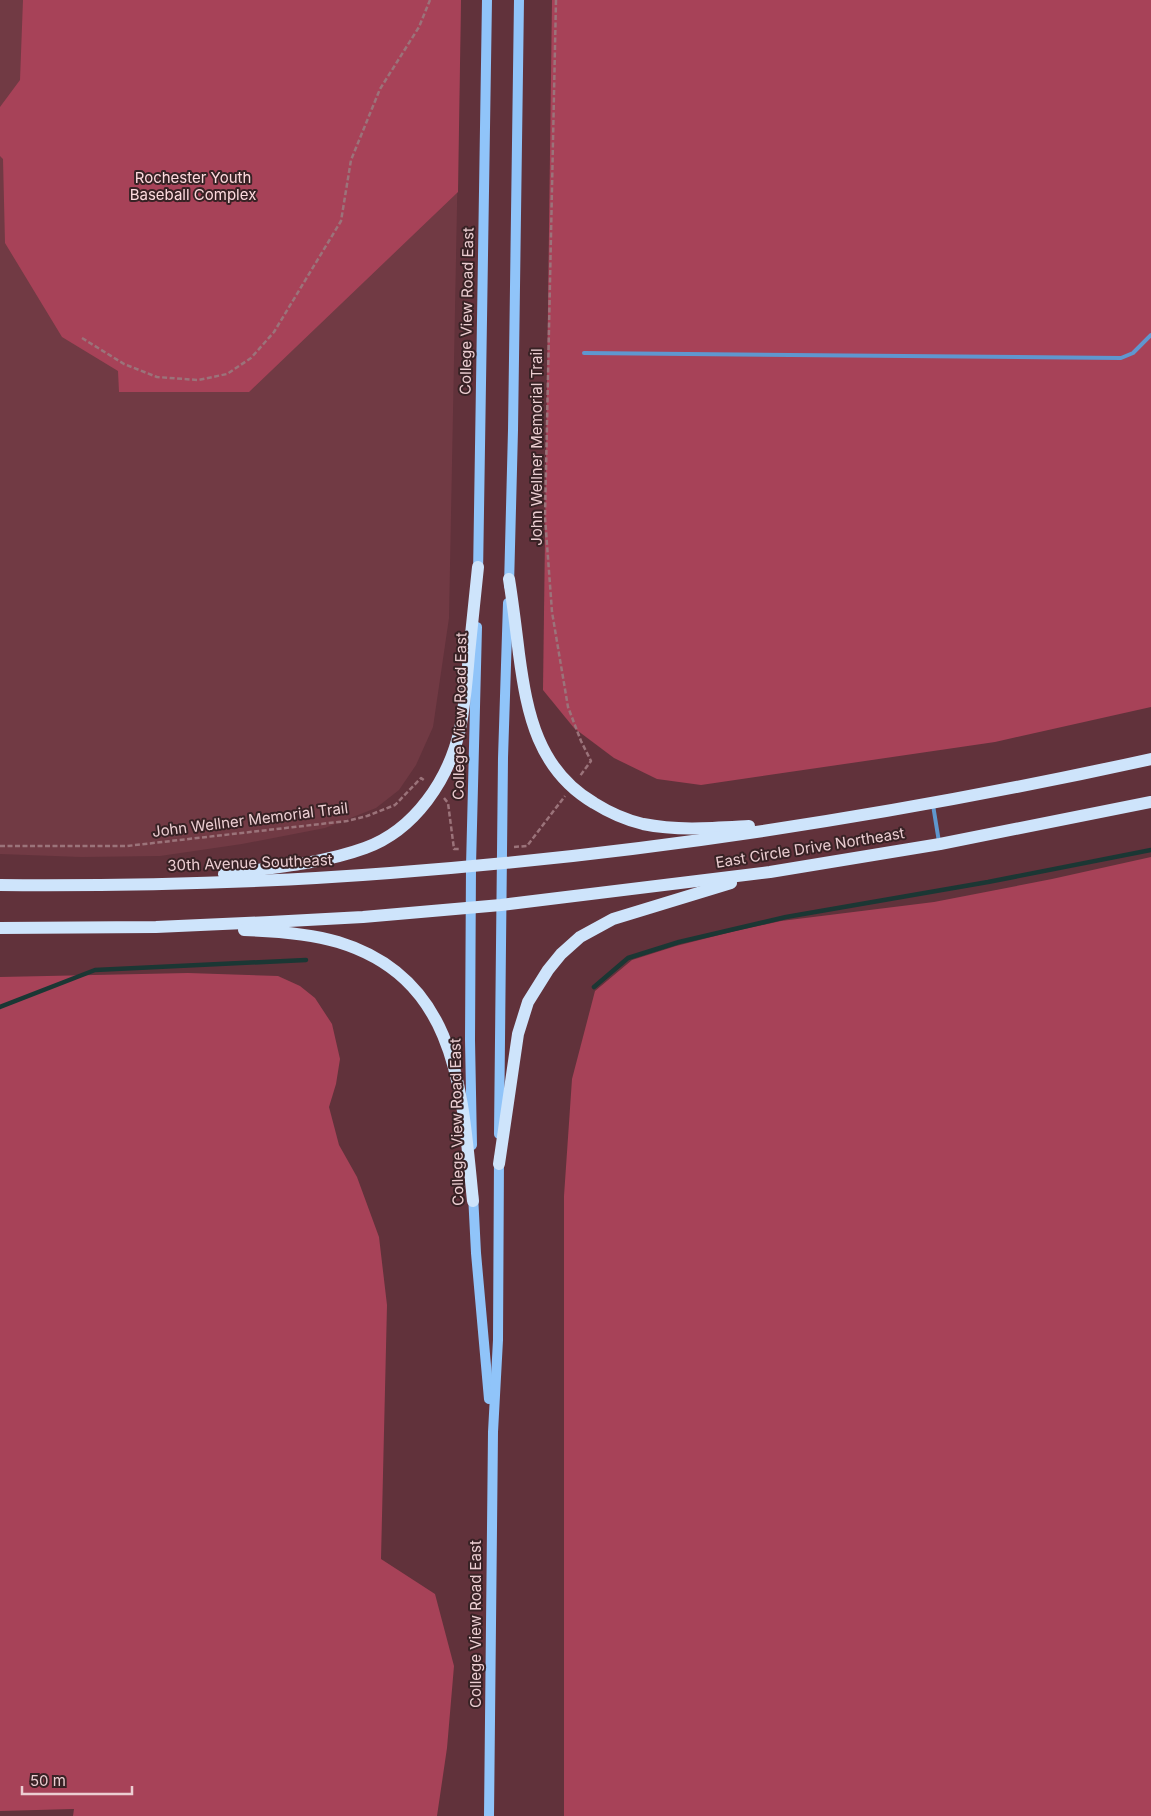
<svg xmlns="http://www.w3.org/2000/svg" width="1151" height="1816" viewBox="0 0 1151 1816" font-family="Inter,sans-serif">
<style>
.built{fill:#713a44}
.green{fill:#a74258}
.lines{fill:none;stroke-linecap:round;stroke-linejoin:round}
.stream{stroke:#1b3734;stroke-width:4.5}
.path{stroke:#9b737a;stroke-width:2.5;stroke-dasharray:5 2.5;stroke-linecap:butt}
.service{stroke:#5f97cf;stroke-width:4}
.secondary{stroke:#90c4f9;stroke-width:10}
.primary{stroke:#cee4fb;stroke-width:12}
.labels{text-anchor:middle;stroke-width:4;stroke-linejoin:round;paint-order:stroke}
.park-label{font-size:15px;fill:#fddade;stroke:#382225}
.street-label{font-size:15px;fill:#ecced2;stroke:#382225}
</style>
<rect width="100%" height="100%" fill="#61323b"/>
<!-- built -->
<path class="built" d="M0,0H461L449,618L433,727L416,765L399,790L376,808L325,828L242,844L160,856L81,857L0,854Z"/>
<!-- green -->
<g class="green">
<path d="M23,0H461L458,192L249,392H119L118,371L62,337L5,243L3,159L0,156V107L20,80Z"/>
<path d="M552,0H1151V707L995,742L701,785L657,779L614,758L574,728L543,690Z"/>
<path d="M1151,857V1816H564V1196L572,1079L595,991L632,960L676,946L735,931L781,921L934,902L1052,879Z"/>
<path d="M188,973L278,976L300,986L315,998L332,1024L340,1059L336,1084L329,1107L339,1145L357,1177L379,1237L387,1305L381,1559L435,1594L454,1666L447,1748L437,1816H73L74,1809L0,1811V977Z"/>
</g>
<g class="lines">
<!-- stream -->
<g class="stream">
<path d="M594,987L628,958L679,942L786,917L988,882L1151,850"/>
<path d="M0,1007L95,970L306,960"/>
</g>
<!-- path -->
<g class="path">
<path d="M556,0L545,517L552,612L568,707L581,741L591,761L580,776"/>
<path d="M82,338L124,364L157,377L198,380L227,374L251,358L274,332L341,221L351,160L380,89L419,27L430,0"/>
<path d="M444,798L448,803L454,849H459"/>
<path d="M0,846H127L347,821L367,816L395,805L421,778L425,781"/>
<path d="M514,847L527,846L565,796"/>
</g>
<!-- service -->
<g class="service">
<path d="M584,353L1121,358L1133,353L1151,335"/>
<path d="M933,805L939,842"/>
</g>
<!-- secondary -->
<g class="secondary">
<path d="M478,575L487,0"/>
<path d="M509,586L513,430L519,0"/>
<path d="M499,1134L503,758L508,603"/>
<path d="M472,1145L470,1040L471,866L477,627"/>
<path d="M473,1194L476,1253L489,1399"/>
<path d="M489,1816L493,1432L498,1340L499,1158"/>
</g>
<!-- primary -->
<g class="primary">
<path d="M509,579C513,604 516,629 519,654C527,714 538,770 594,803C610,813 626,820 643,824C678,831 714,828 749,826"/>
<path d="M224,874C271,868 321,864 365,848C415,830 449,779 460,729C465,704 467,679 469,654C472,625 475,596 478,567"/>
<path d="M0,885C130,886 261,883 390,873C646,854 901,814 1151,759"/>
<path d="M0,928L156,927L270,922L363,917L501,905L770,872L940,844L1151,802"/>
<path d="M244,930C275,931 308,933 338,942C460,979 462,1095 473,1201"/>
<path d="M499,1164L518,1034L528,1002L548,970L561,954L580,937L613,919L731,883"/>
</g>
</g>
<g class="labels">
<!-- park labels -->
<g class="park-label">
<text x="193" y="183">Rochester Youth<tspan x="193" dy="17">Baseball Complex</tspan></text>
</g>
<!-- street labels -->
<g class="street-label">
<text transform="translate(467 311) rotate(-89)" y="5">College View Road East</text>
<text transform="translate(537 447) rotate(-90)" y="5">John Wellner Memorial Trail</text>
<text transform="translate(460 716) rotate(-89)" y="5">College View Road East</text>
<text transform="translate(250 820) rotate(-7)" y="5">John Wellner Memorial Trail</text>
<text transform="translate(810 848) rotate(-9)" y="5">East Circle Drive Northeast</text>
<text transform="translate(250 863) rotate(-2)" y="5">30th Avenue Southeast</text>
<text transform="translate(457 1122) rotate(-91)" y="5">College View Road East</text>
<text transform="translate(476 1624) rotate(-90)" y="5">College View Road East</text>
</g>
</g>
<!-- scale -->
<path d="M22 1786v8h110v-8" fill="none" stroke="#ecced2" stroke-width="2.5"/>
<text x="30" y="1786" font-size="15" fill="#ecced2" stroke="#382225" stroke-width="4" paint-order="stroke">50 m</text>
</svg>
